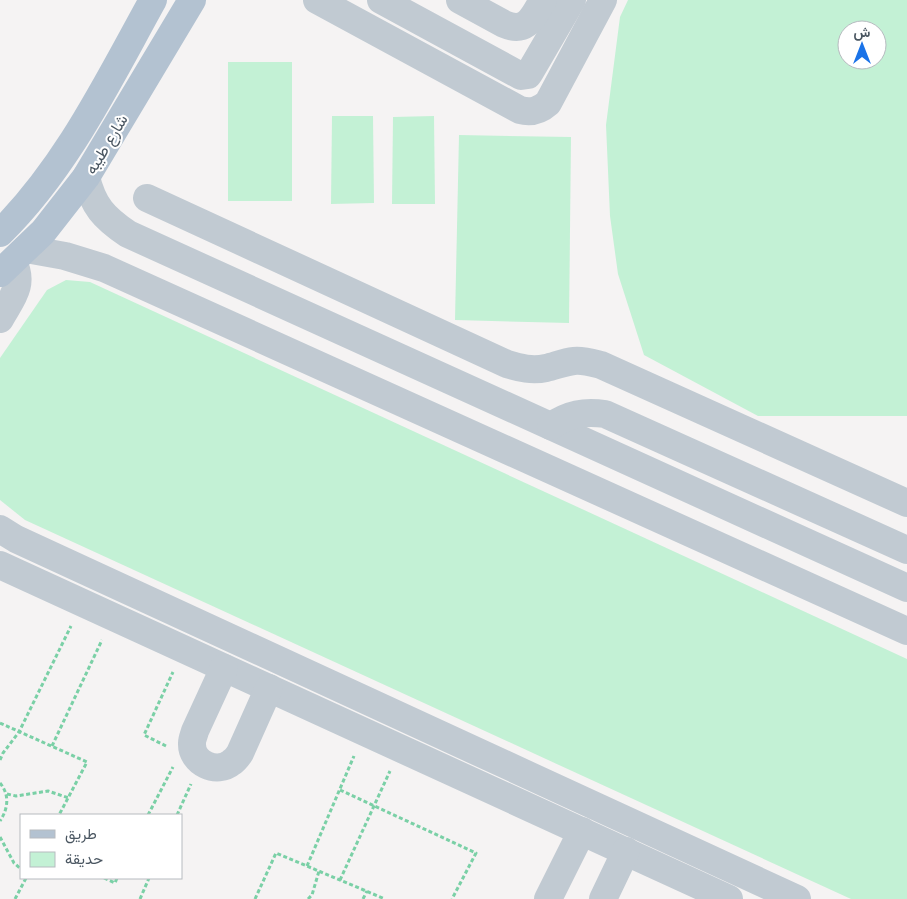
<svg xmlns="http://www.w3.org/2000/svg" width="907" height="899" viewBox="0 0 907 899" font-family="'PT Sans',Vazirmatn,sans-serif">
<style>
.green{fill:#c3f1d5;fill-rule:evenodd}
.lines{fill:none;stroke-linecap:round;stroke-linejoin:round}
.path{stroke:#7ad0a6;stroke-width:3;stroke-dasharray:4 2.5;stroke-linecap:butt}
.minor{stroke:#c1cad2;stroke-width:28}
.major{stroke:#b3c2d1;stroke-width:28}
.labels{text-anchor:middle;stroke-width:4;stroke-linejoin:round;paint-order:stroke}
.street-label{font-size:16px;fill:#4a5661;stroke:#fff}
</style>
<rect width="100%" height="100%" fill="#f5f3f3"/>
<!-- green -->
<g class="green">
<path d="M628,0H907V416H758L644,355L618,274L610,216L606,125L620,17ZM847,30H877V60H847Z"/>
<rect x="228" y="62" width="64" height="139"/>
<path d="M332,116H373L374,203L331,204Z"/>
<path d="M434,116L435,204H392L393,117Z"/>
<path d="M459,135L571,137L569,323L455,320Z"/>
<path d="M66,280L90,282L907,659V899H851L25,520L0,500V358L47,290Z"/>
</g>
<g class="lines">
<!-- path -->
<g class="path">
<path d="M0,723L87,762L59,815"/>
<path d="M52,746L102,640"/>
<path d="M166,746L144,735L173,672"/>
<path d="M0,760L3,753L19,732L71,626"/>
<path d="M0,783C10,795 8,809 0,821"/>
<path d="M340,790L476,853L452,899"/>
<path d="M7,794L16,796L48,791L69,798"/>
<path d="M148,815L173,767"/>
<path d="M177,815L191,784"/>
<path d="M0,837L14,863L21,869"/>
<path d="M307,866L354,756"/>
<path d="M104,878L115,883L117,878"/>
<path d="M340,880L390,771"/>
<path d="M15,899L26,878"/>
<path d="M140,899L149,878"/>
<path d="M255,899L276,853L385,899"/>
<path d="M308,899L312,895L319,871"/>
<path d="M363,899L367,891"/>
</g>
<!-- minor -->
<g class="minor">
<path d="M317,0L520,110C531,113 539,111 548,103L603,0"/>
<path d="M381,0L521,76L528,75L530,72L572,0"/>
<path d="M460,0L504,24C527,34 533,17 543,0"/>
<path d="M86,177C93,206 104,218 128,234L907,588"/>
<path d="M147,198L507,364C520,368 532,371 546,368C555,366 564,362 574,361C583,360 593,363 601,365L907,503"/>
<path d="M26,249L65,256L104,268L907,631"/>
<path d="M0,319C11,299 25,285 13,262"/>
<path d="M551,426C569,414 584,411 605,414L907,550"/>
<path d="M0,529L16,539L797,899"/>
<path d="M0,565L729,899"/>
<path d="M224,668L195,731C194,735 192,739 192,743C191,763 217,775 232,762C235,760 238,756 240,753L269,688"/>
<path d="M548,899L582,831"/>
<path d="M603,899L626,851"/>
</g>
<!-- major -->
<g class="major">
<path d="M0,233C67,167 108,81 153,0"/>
<path d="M0,273L43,232L86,177L192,0"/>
</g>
</g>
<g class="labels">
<!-- street labels -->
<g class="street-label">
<text transform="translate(106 144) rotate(-59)" y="6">شارع طيبه</text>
</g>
</g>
<!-- legend -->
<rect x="20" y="814" width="162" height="65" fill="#ffffff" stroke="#b7bbc0"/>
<rect x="30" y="830" width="25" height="8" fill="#b3c2d1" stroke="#b7bbc0"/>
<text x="65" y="839" font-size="15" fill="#4a5661">طريق</text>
<rect x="30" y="852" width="25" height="15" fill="#c3f1d5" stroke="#b7bbc0"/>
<text x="65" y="864" font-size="15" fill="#4a5661">حديقة</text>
<!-- north arrow -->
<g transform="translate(862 45)"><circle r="24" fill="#ffffff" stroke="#b7bbc0"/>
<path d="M0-4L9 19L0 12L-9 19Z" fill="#1a73e8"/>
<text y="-8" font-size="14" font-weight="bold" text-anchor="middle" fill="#4a5661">ش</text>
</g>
</svg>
